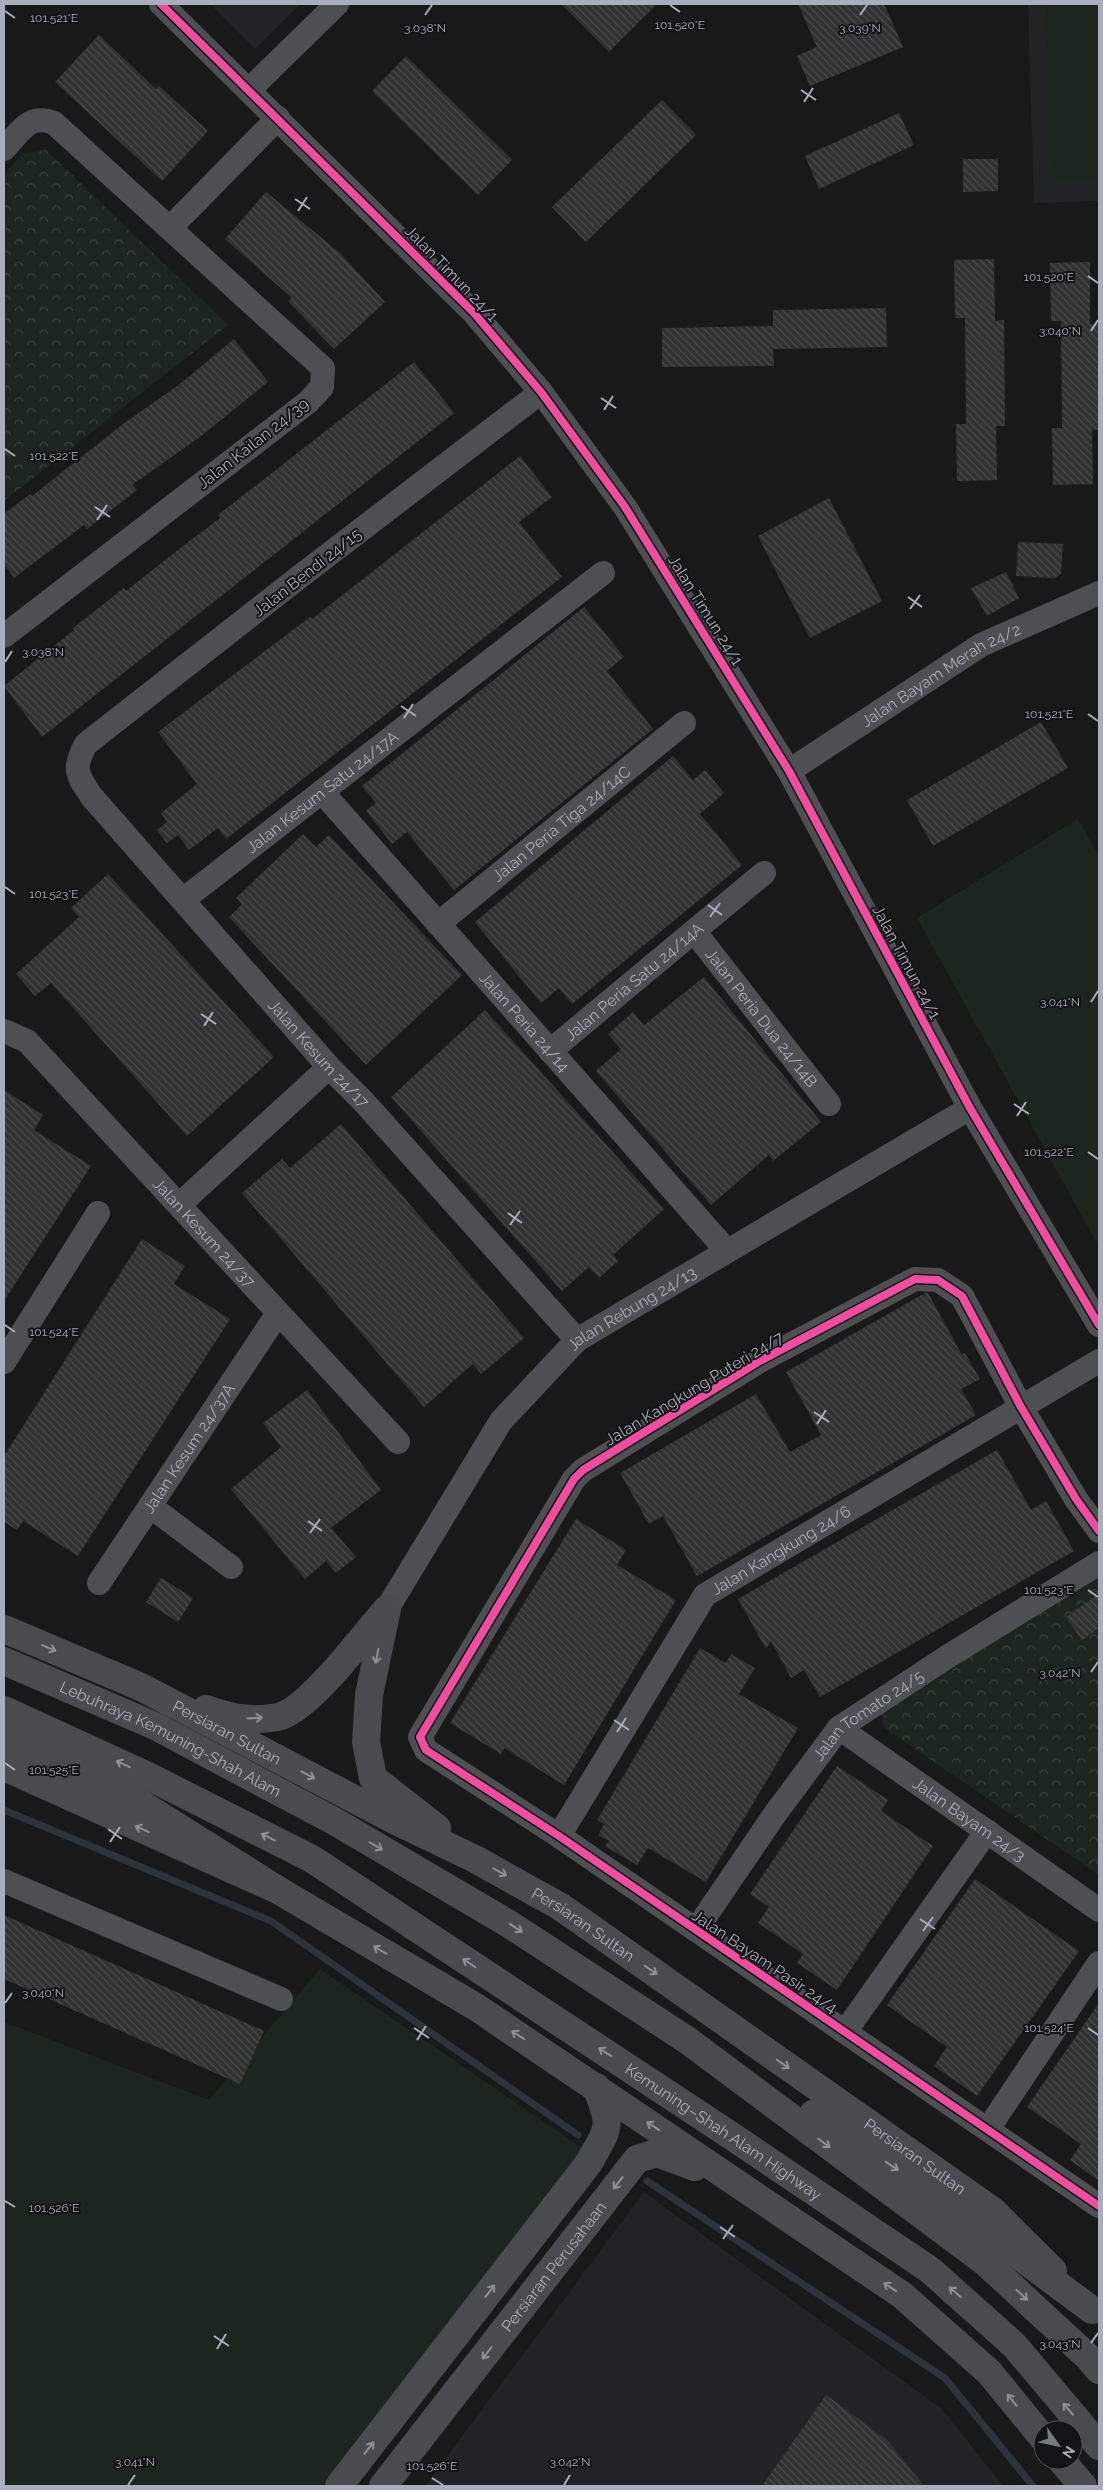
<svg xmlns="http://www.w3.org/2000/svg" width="1103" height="2490" viewBox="0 0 1103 2490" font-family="Raleway,sans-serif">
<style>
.built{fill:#232326}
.grass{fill:#1d251f}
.park{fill:url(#park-crowns)}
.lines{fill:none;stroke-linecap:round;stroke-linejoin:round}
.stream{stroke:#2b333d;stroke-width:7}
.building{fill:url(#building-back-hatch)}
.minor{stroke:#4d4f53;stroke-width:24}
.major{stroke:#4b4b4f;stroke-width:28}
.highway{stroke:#4b4b4f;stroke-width:28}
.cycleway-casing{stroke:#141316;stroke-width:11}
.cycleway{stroke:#ef4d9e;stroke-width:8}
.oneway{stroke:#8e909b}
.ticks{fill:none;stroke:#aaadbc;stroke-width:2}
.labels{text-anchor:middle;stroke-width:4;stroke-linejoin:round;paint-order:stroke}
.street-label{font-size:16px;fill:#aaadbc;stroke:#141316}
.ticks-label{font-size:12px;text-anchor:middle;fill:#aaadbc;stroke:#141316;stroke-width:4;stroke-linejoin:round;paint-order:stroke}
</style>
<defs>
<pattern id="park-crowns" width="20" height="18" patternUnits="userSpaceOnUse" patternTransform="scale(1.25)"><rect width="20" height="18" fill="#1d251f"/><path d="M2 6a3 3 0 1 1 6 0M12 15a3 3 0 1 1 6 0" fill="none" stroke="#3b423e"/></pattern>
<pattern id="building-back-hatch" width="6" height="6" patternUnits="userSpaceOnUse" patternTransform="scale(1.25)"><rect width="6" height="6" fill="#313132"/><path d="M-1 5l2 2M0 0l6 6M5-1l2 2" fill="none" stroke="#4c4c4e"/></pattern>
</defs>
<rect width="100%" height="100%" fill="#19191a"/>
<!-- built -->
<g class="built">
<path d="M210,4H300L255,49Z"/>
<path d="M1028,4H1099V201L1034,203Z"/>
<path d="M644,2192L943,2410L1003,2486H425Z"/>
</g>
<!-- grass -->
<g class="grass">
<path d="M1046,4H1099V179L1051,181Z"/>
<path d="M1078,819L1099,856V1247L917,918Z"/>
<path d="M320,1969L606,2164L332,2486H4V2022L209,2100Z"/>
</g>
<!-- park -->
<g class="park">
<path d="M46,150L228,325L4,501V175L23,153Z"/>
<path d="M1099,1573V1875L883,1727L881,1713Z"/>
</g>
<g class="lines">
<!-- stream -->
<g class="stream">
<path d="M4,1810L271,1921L578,2135"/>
<path d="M647,2181L945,2378L1033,2486"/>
</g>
</g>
<!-- building -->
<g class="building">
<path d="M561,4H657L609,52Z"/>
<path d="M798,4H884L903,47L810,86L797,56L817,47Z"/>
<path d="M99,35L156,89L159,86L208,131L162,181L55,82Z"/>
<path d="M406,56L512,160L478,195L372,91Z"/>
<path d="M662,100L696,135L586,242L552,207Z"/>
<path d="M899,113L914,145L819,189L805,156Z"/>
<path d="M963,159H998V191L963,192Z"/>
<path d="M266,192L340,253L385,302L334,349L288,301L292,298L225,239Z"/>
<path d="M994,259L995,321L1004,320L1005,426H996L997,480L957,481L956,424H966L965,318H955L954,260Z"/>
<path d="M1090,262V324H1099V430H1092L1093,484L1053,485L1052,428H1062L1061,321H1051L1050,263Z"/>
<path d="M886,308L887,347L773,349L774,366L662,367V328L773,326V310Z"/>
<path d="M234,339L268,382L201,436L132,485L137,490L87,529L84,525L14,578L4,564V514L30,494L32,496L123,424L180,384Z"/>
<path d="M414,362L454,413L42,737L4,686L74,630L73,628L124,588L126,591L174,553L220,518L218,515Z"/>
<path d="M520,456L552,497L519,522L562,577L226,839L218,828L189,850L178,835L167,843L157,830L167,822L161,813L197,784L158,732L310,617L312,619Z"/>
<path d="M829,498L882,601L810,638L758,536Z"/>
<path d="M1018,542L1063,544L1061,574L1054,578L1016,576Z"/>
<path d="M1006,572L1019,598L987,616L971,588Z"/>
<path d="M584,607L624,657L607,671L653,729L454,890L407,832L392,844L366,811L376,803L362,786Z"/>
<path d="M1041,722L1068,768L933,846L907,800Z"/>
<path d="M673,756L693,780L705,770L724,793L700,814L742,865L572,1004L559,988L541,1003L475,922Z"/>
<path d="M303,834L316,847L329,835L462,975L366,1065L229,917L242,904L236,898Z"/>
<path d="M108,874L274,1057L187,1136L51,983L35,996L16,974L79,917L71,908Z"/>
<path d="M704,977L821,1122L773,1161L769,1155L711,1205L596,1071L621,1049L608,1034L633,1012L644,1025Z"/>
<path d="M485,1010L664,1209L613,1255L618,1261L599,1278L589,1267L562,1291L391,1097Z"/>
<path d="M4,1090L43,1115L34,1130L91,1166L4,1301Z"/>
<path d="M341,1124L524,1338L481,1374L473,1364L424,1407L242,1193L282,1159L290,1168Z"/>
<path d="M142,1239L185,1266L174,1284L230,1319L78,1556L23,1521L17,1530L4,1522V1456Z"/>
<path d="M925,1293H928L962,1355L965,1353L980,1379L961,1389L976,1415L697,1576L663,1516L649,1524L620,1473L756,1394L790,1452L821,1435L786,1372Z"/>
<path d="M307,1390L381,1490L331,1528L356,1557L336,1573L326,1561L305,1579L231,1489L281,1447L263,1423Z"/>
<path d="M997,1450L1031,1510L1046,1501L1074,1551L820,1697L804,1670L791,1678L771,1641L766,1649L738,1599Z"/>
<path d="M576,1519L626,1550L617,1565L676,1600L564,1785L504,1748L501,1754L450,1723Z"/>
<path d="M161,1578L193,1598L178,1622L146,1602Z"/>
<path d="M1099,1593V1628L1082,1640L1066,1617Z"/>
<path d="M700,1648L726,1663L731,1654L755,1668L739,1694L798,1728L706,1882L648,1848L637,1865L605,1846L609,1841L598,1835L604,1824L597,1820Z"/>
<path d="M837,1766L888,1800L881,1811L933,1846L837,1990L797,1963L803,1954L758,1923L769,1907L750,1894Z"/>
<path d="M975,1879L1079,1951L977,2096L934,2066L947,2047L887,2005Z"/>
<path d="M4,1915L264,2031L240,2084L4,1979Z"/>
<path d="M1099,2003V2181L1070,2160L1081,2144L1027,2107Z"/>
<path d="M826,2395L887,2440L924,2486H762Z"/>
</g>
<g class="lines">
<!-- minor -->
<g class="minor">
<path d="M161,4L474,313L541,392L625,507L789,771L970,1108L1099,1325"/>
<path d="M249,90L337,4"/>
<path d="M4,149C20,132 29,113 54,123L323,368L322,387L308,402L4,636"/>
<path d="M170,228L278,118"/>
<path id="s1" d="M541,392L298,578L86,744C72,769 77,775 92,797L329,1067L363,1101L577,1340"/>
<path id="s2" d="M789,771L981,645L1099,593"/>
<path id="s3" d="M323,793L727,1251"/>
<path id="s4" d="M184,899L603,573"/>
<path id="s5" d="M438,924L684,723"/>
<path id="s6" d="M694,931L829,1104"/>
<path id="s7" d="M4,1031L27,1041L398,1442"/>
<path id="s8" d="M550,1051L764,873"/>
<path d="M179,1205L329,1067"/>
<path d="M4,1362L98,1213"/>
<path d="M150,1506L231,1567"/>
<path d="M1099,1531L1076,1499L1021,1407L962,1296L938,1280L915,1279L758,1362L583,1470L574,1479L420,1737L426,1750L559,1836L1099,2206"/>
<path id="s9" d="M99,1583L278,1313"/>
<path id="s10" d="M387,1609L501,1421L577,1340L970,1108"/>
<path id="s11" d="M839,1728L1099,1910"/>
<path id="s12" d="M559,1836L705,1595L1099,1361"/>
<path d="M4,1881L281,1999"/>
<path id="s13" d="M696,1930L775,1814L839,1728L947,1657L1099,1563"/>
<path d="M845,2032L987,1831"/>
<path d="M988,2129L1099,1963"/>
</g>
<!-- major -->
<g class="major">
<path d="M387,1609L369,1695L366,1742L373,1778L437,1828"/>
<path id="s14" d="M4,1629L141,1687L398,1822L475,1859L561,1907L993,2211L1053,2271"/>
<path d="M206,1709C232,1718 250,1722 278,1717C308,1711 364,1635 386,1610"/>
<path d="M4,1767L278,1890L476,2007L902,2295L989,2372L1043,2438"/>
<path d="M1061,2460L1083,2486"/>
<path d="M339,2486L588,2164C609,2127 613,2128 596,2087"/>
<path id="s15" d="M383,2486L637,2159L657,2153L695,2167"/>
</g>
<!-- highway -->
<g class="highway">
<path id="s16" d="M4,1661L155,1726L334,1821L509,1924L687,2040L985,2262L1089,2358L1099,2370"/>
<path id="s17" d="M4,1710L148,1776L312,1859L727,2133L930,2270L1014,2345L1099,2446"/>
<path d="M4,1738L132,1798L278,1890"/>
<path d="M813,2114L972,2221L1092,2310"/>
</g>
<defs>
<g id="cycleway">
<path d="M161,4L474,313L541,392L625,507L789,771L970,1108L1099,1325"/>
<path d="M1099,1531L1076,1499L1021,1407L962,1296L938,1280L915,1279L758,1362L583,1470L574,1479L420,1737L426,1750L559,1836L1099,2206"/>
</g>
</defs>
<!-- cycleway casing -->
<use href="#cycleway" class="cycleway-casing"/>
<!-- cycleway -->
<use href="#cycleway" class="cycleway"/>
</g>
<!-- one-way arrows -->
<defs><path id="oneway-shaft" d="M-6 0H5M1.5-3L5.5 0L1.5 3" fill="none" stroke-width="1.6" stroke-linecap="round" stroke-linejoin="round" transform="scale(1.25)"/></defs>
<g class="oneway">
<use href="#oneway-shaft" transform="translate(49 1648) rotate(23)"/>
<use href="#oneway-shaft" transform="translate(377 1656) rotate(101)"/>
<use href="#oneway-shaft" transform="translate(255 1718) rotate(-3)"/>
<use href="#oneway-shaft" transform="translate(123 1764) rotate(-155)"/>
<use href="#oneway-shaft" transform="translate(308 1775) rotate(28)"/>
<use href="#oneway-shaft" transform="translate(142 1829) rotate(-156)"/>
<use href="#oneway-shaft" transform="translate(268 1837) rotate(-153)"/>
<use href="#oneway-shaft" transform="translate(376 1846) rotate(30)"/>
<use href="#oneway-shaft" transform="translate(500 1872) rotate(29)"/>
<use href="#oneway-shaft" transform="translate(516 1928) rotate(33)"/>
<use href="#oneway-shaft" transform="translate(380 1950) rotate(-150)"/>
<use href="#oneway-shaft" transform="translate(469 1963) rotate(-147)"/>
<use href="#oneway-shaft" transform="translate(651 1970) rotate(35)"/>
<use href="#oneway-shaft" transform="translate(518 2035) rotate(-146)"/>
<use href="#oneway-shaft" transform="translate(605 2052) rotate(-147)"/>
<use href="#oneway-shaft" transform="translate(783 2064) rotate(35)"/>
<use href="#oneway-shaft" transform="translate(653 2126) rotate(-146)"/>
<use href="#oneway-shaft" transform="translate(824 2143) rotate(37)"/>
<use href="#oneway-shaft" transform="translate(892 2166) rotate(34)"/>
<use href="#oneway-shaft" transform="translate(618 2183) rotate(128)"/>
<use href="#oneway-shaft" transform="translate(890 2287) rotate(-146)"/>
<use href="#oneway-shaft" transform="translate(490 2291) rotate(-52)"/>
<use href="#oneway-shaft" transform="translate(955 2292) rotate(-139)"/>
<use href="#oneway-shaft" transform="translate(1022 2295) rotate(43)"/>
<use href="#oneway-shaft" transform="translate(487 2353) rotate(128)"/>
<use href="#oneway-shaft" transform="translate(1012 2400) rotate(-129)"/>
<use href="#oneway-shaft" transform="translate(1068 2409) rotate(-130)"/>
<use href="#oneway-shaft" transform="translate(369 2448) rotate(-52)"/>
</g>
<!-- ticks -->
<path class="ticks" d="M670,5L680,12M5,11L15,18M425,15L432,5M860,15L867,5M801,90L816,100M804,102L813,88M295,199L310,209M298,211L307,197M1088,276L1098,283M1091,331L1098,320M601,398L616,408M604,410L613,396M5,449L15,456M95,507L110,517M97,520L107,505M908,597L922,607M910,609L920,595M5,662L12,651M401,706L416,716M1088,714L1098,721M404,718L413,704M5,887L15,894M708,905L722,915M710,917L720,903M1091,1002L1098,991M201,1014L216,1024M204,1026L213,1012M1014,1104L1029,1114M1017,1116L1026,1102M1088,1152L1098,1159M508,1213L522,1223M510,1225L520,1211M5,1325L15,1332M814,1412L829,1422M817,1424L826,1410M308,1521L322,1531M310,1533L320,1519M1088,1590L1098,1597M1091,1672L1098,1662M614,1720L629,1730M617,1732L626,1718M5,1763L15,1770M108,1829L122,1839M110,1842L120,1827M920,1919L935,1929M923,1931L933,1917M5,2003L12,1993M414,2028L429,2038M1088,2028L1098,2035M417,2040L426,2026M5,2201L15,2207M720,2227L735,2237M723,2239L733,2225M214,2336L229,2346M1091,2343L1098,2333M217,2349L226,2334M432,2478L443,2485M128,2485L135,2475M564,2485L570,2475"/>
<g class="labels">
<!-- street labels -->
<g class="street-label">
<text transform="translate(452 273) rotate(46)" y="6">Jalan Timun 24/1</text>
<text transform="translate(253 443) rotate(-38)" y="6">Jalan Kailan 24/39</text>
<text transform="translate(307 572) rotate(-38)" y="6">Jalan Bendi 24/15</text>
<text transform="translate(706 610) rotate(58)" y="6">Jalan Timun 24/1</text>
<text dy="6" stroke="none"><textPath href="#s2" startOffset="180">Jalan Bayam Merah 24/2</textPath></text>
<text dy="6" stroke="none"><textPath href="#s4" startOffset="175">Jalan Kesum Satu 24/17A</textPath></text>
<text dy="6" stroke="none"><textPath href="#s5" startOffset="159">Jalan Peria Tiga 24/14C</textPath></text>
<text transform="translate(907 962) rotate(62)" y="6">Jalan Timun 24/1</text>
<text dy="6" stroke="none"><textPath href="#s8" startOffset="109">Jalan Peria Satu 24/14A</textPath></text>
<text dy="6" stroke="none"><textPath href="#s6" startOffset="110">Jalan Peria Dua 24/14B</textPath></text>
<text dy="6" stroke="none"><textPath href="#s3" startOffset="305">Jalan Peria 24/14</textPath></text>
<text dy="6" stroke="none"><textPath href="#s1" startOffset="976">Jalan Kesum 24/17</textPath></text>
<text dy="6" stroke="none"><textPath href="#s7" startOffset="286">Jalan Kesum 24/37</textPath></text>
<text dy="6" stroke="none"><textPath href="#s10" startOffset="394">Jalan Rebung 24/13</textPath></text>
<text transform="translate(694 1388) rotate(-31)" y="6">Jalan Kangkung Puteri 24/7</text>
<text dy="6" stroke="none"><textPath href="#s9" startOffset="162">Jalan Kesum 24/37A</textPath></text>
<text dy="6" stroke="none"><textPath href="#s12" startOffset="370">Jalan Kangkung 24/6</textPath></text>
<text dy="6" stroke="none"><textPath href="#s13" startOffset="278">Jalan Tomato 24/5</textPath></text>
<text dy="6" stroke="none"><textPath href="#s14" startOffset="246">Persiaran Sultan</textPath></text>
<text dy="6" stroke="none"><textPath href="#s16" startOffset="184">Lebuhraya Kemuning-Shah Alam</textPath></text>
<text dy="6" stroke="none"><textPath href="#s11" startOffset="159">Jalan Bayam 24/3</textPath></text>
<text dy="6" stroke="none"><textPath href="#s14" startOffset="651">Persiaran Sultan</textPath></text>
<text transform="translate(765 1961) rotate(34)" y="6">Jalan Bayam Pasir 24/4</text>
<text dy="6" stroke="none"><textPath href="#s17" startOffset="836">Kemuning–Shah Alam Highway</textPath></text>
<text dy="6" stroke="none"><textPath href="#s14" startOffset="1056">Persiaran Sultan</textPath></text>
<text dy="6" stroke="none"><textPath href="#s15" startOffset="278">Persiaran Perusahaan</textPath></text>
</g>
</g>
<g class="ticks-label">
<text x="54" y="22">101.521°E</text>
<text x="680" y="29">101.520°E</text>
<text x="425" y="32">3.038°N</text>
<text x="860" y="32">3.039°N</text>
<text x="1049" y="281">101.520°E</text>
<text x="1060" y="335">3.040°N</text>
<text x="54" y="460">101.522°E</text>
<text x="43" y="656">3.038°N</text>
<text x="1049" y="718">101.521°E</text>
<text x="54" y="898">101.523°E</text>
<text x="1060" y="1006">3.041°N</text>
<text x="1049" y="1156">101.522°E</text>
<text x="54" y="1336">101.524°E</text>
<text x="1049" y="1594">101.523°E</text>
<text x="1060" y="1677">3.042°N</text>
<text x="54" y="1774">101.525°E</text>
<text x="43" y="1997">3.040°N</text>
<text x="1049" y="2032">101.524°E</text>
<text x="54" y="2212">101.526°E</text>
<text x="1060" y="2348">3.043°N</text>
<text x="135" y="2466">3.041°N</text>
<text x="570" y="2466">3.042°N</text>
<text x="432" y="2470">101.526°E</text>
</g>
<!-- border -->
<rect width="1103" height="2490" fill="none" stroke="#aaadbc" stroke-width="10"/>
<!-- north arrow -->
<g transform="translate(1058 2445) rotate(123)"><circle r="24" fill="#141316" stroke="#505158"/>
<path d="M0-4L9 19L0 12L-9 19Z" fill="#777983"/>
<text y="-8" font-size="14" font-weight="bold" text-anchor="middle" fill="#aaadbc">N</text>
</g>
</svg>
